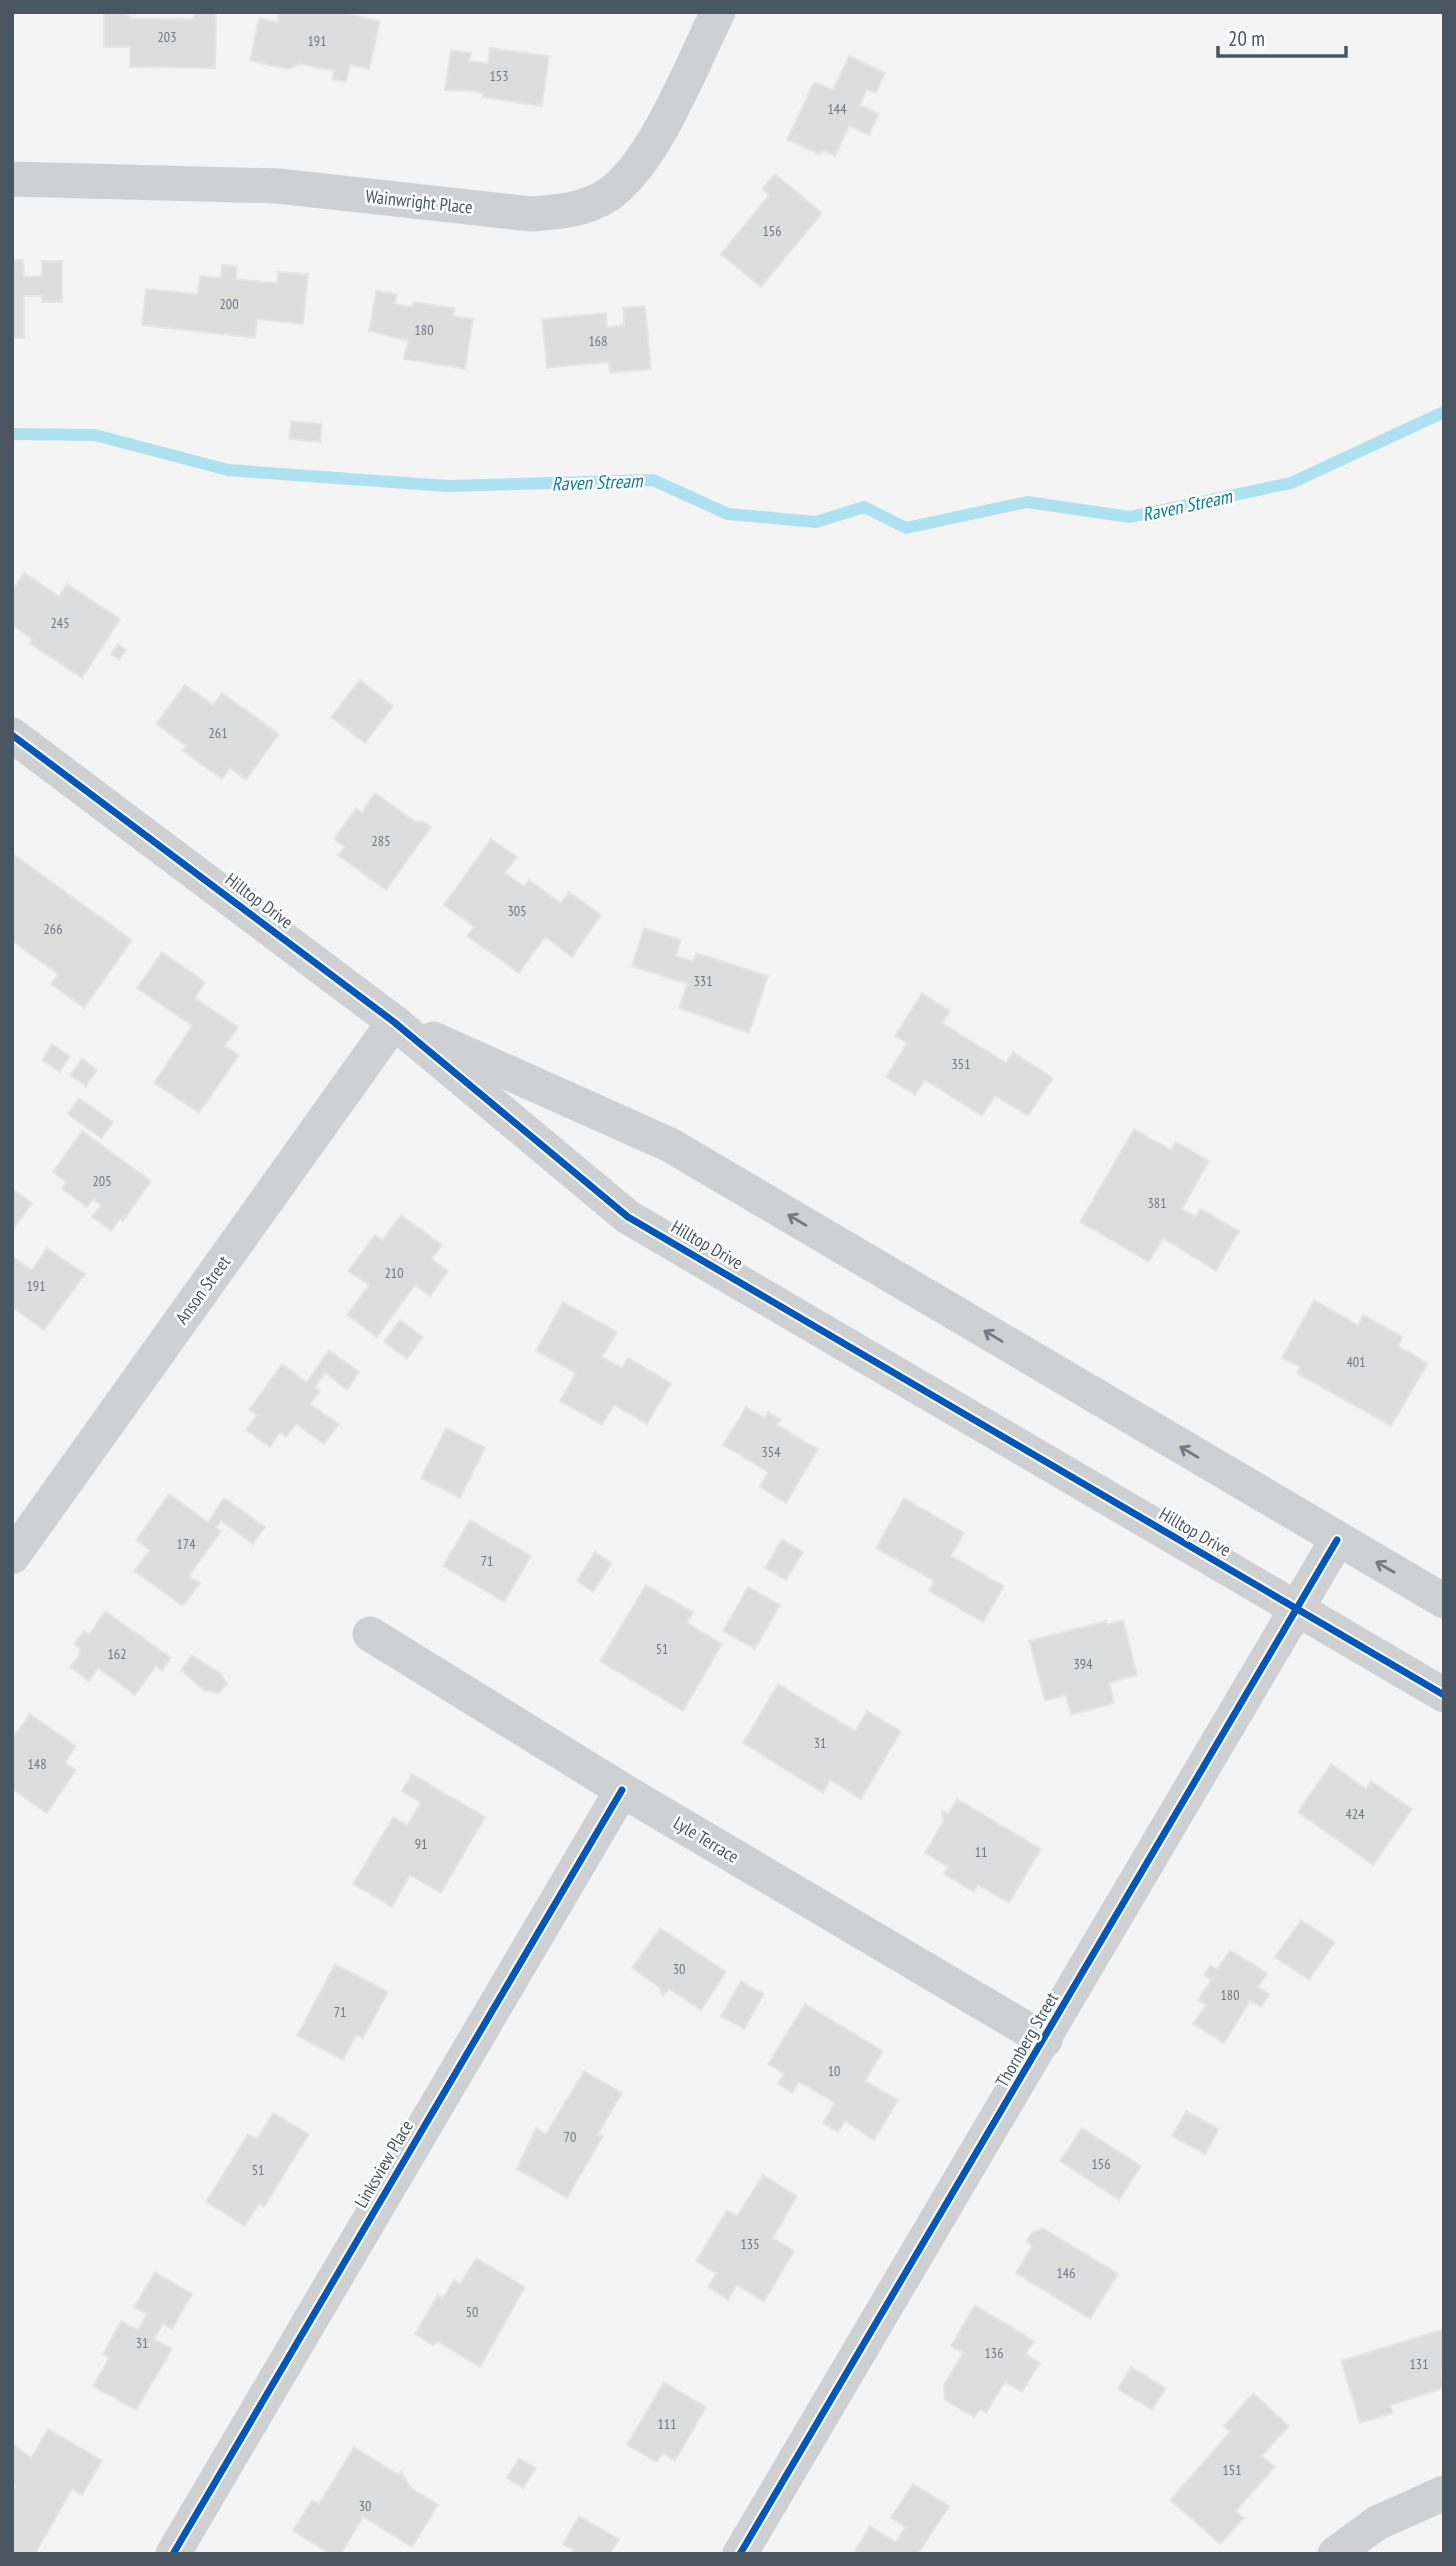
<svg xmlns="http://www.w3.org/2000/svg" width="1456" height="2566" viewBox="0 0 1456 2566" font-family="'PT Sans Narrow',sans-serif">
<style>
.lines{fill:none;stroke-linecap:round;stroke-linejoin:round}
.stream{stroke:#aee2f0;stroke-width:12}
.building{fill:#ddddde;stroke:#e5e6e7;stroke-width:2}
.minor{stroke:#ced0d2;stroke-width:35}
.cycleway-casing{stroke:#fff;stroke-width:11}
.cycleway{stroke:#0057b8;stroke-width:7}
.oneway{stroke:#727b83}
.labels{text-anchor:middle;stroke-width:5;stroke-linejoin:round;paint-order:stroke}
.number-label{font-size:14px;fill:#707881}
.street-label{font-size:18px;fill:#4a5661;stroke:#fff}
.water-label{font-size:19px;font-style:italic;fill:#0c7c9b;stroke:#fff}
</style>
<rect width="100%" height="100%" fill="#f4f4f4"/>
<g class="lines">
<!-- stream -->
<path class="stream" d="M12,434L95,435L228,470L447,486L653,480L728,514L816,522L864,507L906,528L1027,502L1130,517L1291,483L1444,412"/>
</g>
<!-- building -->
<g class="building">
<path d="M194,12H216L215,68L130,67V47H104V13H125L132,18L194,19Z"/>
<path d="M279,12H341L380,21L369,69L350,65L346,82L332,79L334,71L300,64L288,69L250,61L259,18L277,22Z"/>
<path d="M490,48L549,56L542,106L482,97L483,93L469,91L445,90L451,50L471,53L469,61L488,63Z"/>
<path d="M849,56L885,73L876,93L867,89L860,105L879,114L869,135L849,126L835,156L824,151L819,154L787,140L814,82L833,90Z"/>
<path d="M775,174L822,213L761,287L721,254L769,195L762,189Z"/>
<path d="M12,260H23L24,277L42,276V261H62V302H42V296H24V338H12Z"/>
<path d="M222,265L237,266L236,279L277,283L278,272L308,274L303,324L257,319L255,338L142,325L146,289L198,294L200,276L221,278Z"/>
<path d="M376,291L397,294L395,304L412,307L414,302L455,308L453,316L473,319L465,369L404,359L408,341L369,331Z"/>
<path d="M645,306L651,369L610,373L609,362L547,368L542,319L606,313L607,327L624,325L623,308Z"/>
<path d="M291,421L322,424L320,442L289,439Z"/>
<path d="M24,573L59,596L67,584L120,619L82,678L29,643L32,639L12,625V591Z"/>
<path d="M118,644L126,650L119,660L111,654Z"/>
<path d="M360,680L393,706L365,743L331,717Z"/>
<path d="M185,685L213,705L222,693L279,734L246,780L230,768L222,779L183,751L186,746L156,724Z"/>
<path d="M375,793L414,821L424,822L431,827L386,890L338,855L345,847L334,839L356,808L362,812Z"/>
<path d="M491,839L517,857L505,873L524,886L529,880L561,903L569,892L601,915L572,957L545,937L519,973L467,936L474,927L444,905Z"/>
<path d="M13,854L132,940L84,1008L51,984L58,974L12,941Z"/>
<path d="M644,928L681,940L676,956L693,961L696,953L768,976L749,1033L679,1008L687,984L632,966Z"/>
<path d="M162,952L205,982L195,998L238,1027L225,1046L239,1055L199,1113L154,1083L192,1026L137,988Z"/>
<path d="M922,993L950,1011L942,1023L1006,1063L1013,1052L1053,1078L1028,1116L995,1096L982,1116L925,1080L915,1095L886,1077L907,1043L895,1036Z"/>
<path d="M52,1044L70,1056L60,1072L42,1060Z"/>
<path d="M82,1059L97,1070L86,1086L70,1075Z"/>
<path d="M79,1098L113,1122L101,1138L68,1114Z"/>
<path d="M1134,1129L1171,1150L1176,1142L1209,1161L1182,1209L1196,1217L1200,1209L1239,1231L1216,1271L1163,1238L1149,1262L1080,1222Z"/>
<path d="M82,1131L151,1181L123,1221L120,1219L111,1231L92,1217L101,1205L93,1199L87,1207L62,1189L66,1182L53,1172Z"/>
<path d="M12,1189L32,1203L12,1231Z"/>
<path d="M401,1215L442,1245L432,1259L448,1271L430,1296L415,1285L377,1337L347,1315L369,1285L348,1271L375,1235L383,1240Z"/>
<path d="M47,1248L85,1274L44,1330L12,1307V1256L32,1270Z"/>
<path d="M1314,1300L1358,1325L1363,1315L1403,1337L1398,1346L1428,1363L1391,1426L1297,1373L1300,1367L1282,1358Z"/>
<path d="M563,1302L617,1332L602,1357L622,1368L628,1358L671,1383L647,1424L614,1405L602,1425L560,1401L576,1373L536,1351Z"/>
<path d="M400,1320L423,1337L407,1359L384,1342Z"/>
<path d="M329,1350L359,1372L347,1390L325,1373L315,1387L320,1391L310,1404L339,1424L324,1444L296,1424L286,1437L280,1432L270,1447L246,1430L257,1415L249,1410L282,1364L307,1382Z"/>
<path d="M746,1407L765,1418L768,1412L781,1419L777,1425L818,1449L786,1503L760,1487L768,1472L723,1445Z"/>
<path d="M446,1428L485,1448L460,1498L421,1478Z"/>
<path d="M169,1494L208,1522L224,1498L265,1527L253,1544L221,1521L216,1528L221,1531L189,1576L200,1583L183,1606L134,1571L150,1550L136,1540Z"/>
<path d="M904,1498L964,1533L951,1556L1004,1586L983,1622L929,1591L934,1581L876,1548Z"/>
<path d="M470,1520L531,1556L504,1602L443,1566Z"/>
<path d="M782,1539L803,1552L786,1580L765,1568Z"/>
<path d="M595,1552L612,1563L593,1592L577,1581Z"/>
<path d="M646,1585L693,1612L687,1623L722,1644L683,1711L600,1661Z"/>
<path d="M748,1587L780,1605L755,1649L723,1631Z"/>
<path d="M105,1611L171,1658L162,1671L156,1666L135,1695L98,1668L89,1681L70,1667L79,1655L80,1648L74,1644L84,1631L89,1635Z"/>
<path d="M1123,1620L1137,1675L1109,1683L1114,1703L1071,1715L1066,1695L1045,1701L1029,1641L1106,1621L1107,1625Z"/>
<path d="M192,1655L221,1674L227,1684L219,1693L205,1691L181,1670Z"/>
<path d="M778,1684L855,1731L867,1711L901,1731L861,1799L830,1780L823,1793L743,1743Z"/>
<path d="M30,1714L76,1746L65,1763L76,1770L47,1813L12,1789V1739Z"/>
<path d="M1331,1764L1366,1789L1371,1781L1412,1809L1373,1865L1298,1812Z"/>
<path d="M412,1774L485,1817L441,1893L410,1875L392,1907L353,1884L393,1817L407,1825L421,1803L402,1791Z"/>
<path d="M957,1799L1041,1849L1009,1903L978,1885L974,1892L944,1874L948,1867L925,1853L943,1822L942,1810L948,1814Z"/>
<path d="M1301,1920L1335,1942L1309,1980L1275,1957Z"/>
<path d="M660,1928L726,1972L701,2010L669,1989L663,1996L659,1987L632,1968Z"/>
<path d="M1230,1950L1267,1973L1258,1987L1269,1994L1261,2007L1250,2001L1224,2043L1193,2024L1206,2005L1198,2000L1211,1980L1204,1975L1210,1965L1217,1969Z"/>
<path d="M335,1964L388,1992L363,2038L356,2035L343,2060L297,2036Z"/>
<path d="M741,1981L764,1994L744,2029L721,2016Z"/>
<path d="M805,2004L883,2051L865,2081L898,2100L874,2140L845,2121L838,2132L823,2123L835,2103L799,2082L792,2093L778,2084L784,2074L768,2064Z"/>
<path d="M584,2071L622,2093L598,2134L603,2136L567,2198L517,2169L536,2128L546,2134Z"/>
<path d="M1186,2111L1219,2129L1205,2154L1172,2136Z"/>
<path d="M273,2113L309,2134L264,2207L259,2204L245,2226L206,2202L248,2134L257,2139Z"/>
<path d="M1082,2128L1141,2166L1119,2200L1060,2161Z"/>
<path d="M763,2175L797,2196L773,2238L794,2251L764,2302L737,2285L728,2300L708,2287L716,2273L696,2261L727,2210L737,2216Z"/>
<path d="M1043,2228L1118,2274L1090,2319L1016,2273L1032,2246L1026,2241L1032,2232Z"/>
<path d="M476,2258L525,2287L480,2367L438,2342L433,2345L415,2334L438,2295L443,2298L454,2280L460,2284Z"/>
<path d="M155,2272L192,2294L172,2329L163,2324L154,2339L172,2349L136,2410L93,2386L109,2358L103,2354L121,2321L138,2330L147,2314L134,2307Z"/>
<path d="M975,2305L1034,2341L1026,2354L1040,2363L1022,2392L1005,2382L986,2413L980,2409L974,2417L945,2400L944,2385L963,2353L951,2346Z"/>
<path d="M1444,2329V2369L1441,2370L1444,2388L1390,2405L1393,2413L1360,2423L1341,2361Z"/>
<path d="M1131,2367L1166,2388L1152,2410L1118,2389Z"/>
<path d="M664,2382L706,2407L675,2461L663,2453L657,2462L627,2445Z"/>
<path d="M1253,2393L1289,2426L1262,2456L1275,2467L1236,2511L1244,2518L1220,2544L1170,2500L1230,2432L1224,2426Z"/>
<path d="M48,2429L102,2460L82,2495L72,2489L35,2554H17L12,2551V2491L15,2486L12,2485V2443L31,2458Z"/>
<path d="M354,2447L399,2475L401,2471L410,2487L438,2505L412,2547L363,2517L341,2554H330L293,2531L312,2500L319,2504Z"/>
<path d="M519,2458L536,2468L523,2488L507,2478Z"/>
<path d="M913,2484L949,2506L918,2554H853L870,2526L896,2542L905,2527L891,2518Z"/>
<path d="M579,2516L619,2539L610,2554H572L574,2550L563,2544Z"/>
</g>
<g class="lines">
<!-- minor -->
<g class="minor">
<path d="M12,179L278,186L531,214C557,212 585,210 608,195C655,163 692,64 718,12"/>
<path d="M12,735L394,1022L628,1217L1444,1695"/>
<path d="M433,1039L670,1145L1444,1601"/>
<path d="M12,1557L394,1022"/>
<path d="M370,1634L622,1790L1045,2040"/>
<path d="M173,2554L622,1790"/>
<path d="M740,2554L1337,1540"/>
<path d="M1335,2554L1377,2523L1444,2493"/>
</g>
<defs>
<g id="cycleway">
<path d="M12,735L394,1022L628,1217L1444,1695"/>
<path d="M173,2554L622,1790"/>
<path d="M740,2554L1337,1540"/>
</g>
</defs>
<!-- cycleway casing -->
<use href="#cycleway" class="cycleway-casing"/>
<!-- cycleway -->
<use href="#cycleway" class="cycleway"/>
</g>
<!-- one-way arrows -->
<defs><path id="oneway-shaft" d="M-6 0H5M1.5-3L5.5 0L1.5 3" fill="none" stroke-width="1.6" stroke-linecap="round" stroke-linejoin="round" transform="scale(1.75)"/></defs>
<g class="oneway">
<use href="#oneway-shaft" transform="translate(797 1220) rotate(-149)"/>
<use href="#oneway-shaft" transform="translate(993 1336) rotate(-149)"/>
<use href="#oneway-shaft" transform="translate(1189 1452) rotate(-149)"/>
<use href="#oneway-shaft" transform="translate(1385 1567) rotate(-150)"/>
</g>
<g class="labels">
<!-- number labels -->
<g class="number-label">
<text x="167" y="42">203</text>
<text x="317" y="46">191</text>
<text x="499" y="81">153</text>
<text x="837" y="114">144</text>
<text x="772" y="236">156</text>
<text x="229" y="309">200</text>
<text x="424" y="335">180</text>
<text x="598" y="346">168</text>
<text x="60" y="628">245</text>
<text x="218" y="738">261</text>
<text x="381" y="846">285</text>
<text x="517" y="916">305</text>
<text x="53" y="934">266</text>
<text x="703" y="986">331</text>
<text x="961" y="1069">351</text>
<text x="102" y="1186">205</text>
<text x="1157" y="1208">381</text>
<text x="394" y="1278">210</text>
<text x="36" y="1291">191</text>
<text x="1356" y="1367">401</text>
<text x="771" y="1457">354</text>
<text x="186" y="1549">174</text>
<text x="487" y="1566">71</text>
<text x="662" y="1654">51</text>
<text x="117" y="1659">162</text>
<text x="1083" y="1669">394</text>
<text x="820" y="1748">31</text>
<text x="37" y="1769">148</text>
<text x="1355" y="1819">424</text>
<text x="421" y="1849">91</text>
<text x="981" y="1857">11</text>
<text x="679" y="1974">30</text>
<text x="1230" y="2000">180</text>
<text x="340" y="2017">71</text>
<text x="834" y="2076">10</text>
<text x="570" y="2142">70</text>
<text x="1101" y="2169">156</text>
<text x="258" y="2175">51</text>
<text x="750" y="2249">135</text>
<text x="1066" y="2278">146</text>
<text x="472" y="2317">50</text>
<text x="142" y="2348">31</text>
<text x="994" y="2358">136</text>
<text x="1419" y="2369">131</text>
<text x="667" y="2429">111</text>
<text x="1232" y="2475">151</text>
<text x="365" y="2511">30</text>
</g>
<!-- street labels -->
<g class="street-label">
<text transform="translate(419 202) rotate(6)" y="6">Wainwright Place</text>
<text transform="translate(259 901) rotate(37)" y="6">Hilltop Drive</text>
<text transform="translate(707 1245) rotate(30)" y="6">Hilltop Drive</text>
<text transform="translate(203 1290) rotate(-54)" y="6">Anson Street</text>
<text transform="translate(1195 1532) rotate(30)" y="6">Hilltop Drive</text>
<text transform="translate(706 1840) rotate(31)" y="6">Lyle Terrace</text>
<text transform="translate(1027 2040) rotate(-60)" y="6">Thornberg Street</text>
<text transform="translate(384 2164) rotate(-60)" y="6">Linksview Place</text>
</g>
<!-- water labels -->
<g class="water-label">
<text transform="translate(597 482) rotate(-2)" y="7">Raven Stream</text>
<text transform="translate(1187 505) rotate(-12)" y="7">Raven Stream</text>
</g>
</g>
<!-- border -->
<rect width="1456" height="2566" fill="none" stroke="#4a5661" stroke-width="28"/>
<!-- scale -->
<path d="M1218 46v10h128v-10" fill="none" stroke="#4a5661" stroke-width="3.5"/>
<text x="1228" y="46" font-size="21" fill="#4a5661" stroke="#ffffff" stroke-width="5" paint-order="stroke">20 m</text>
</svg>
